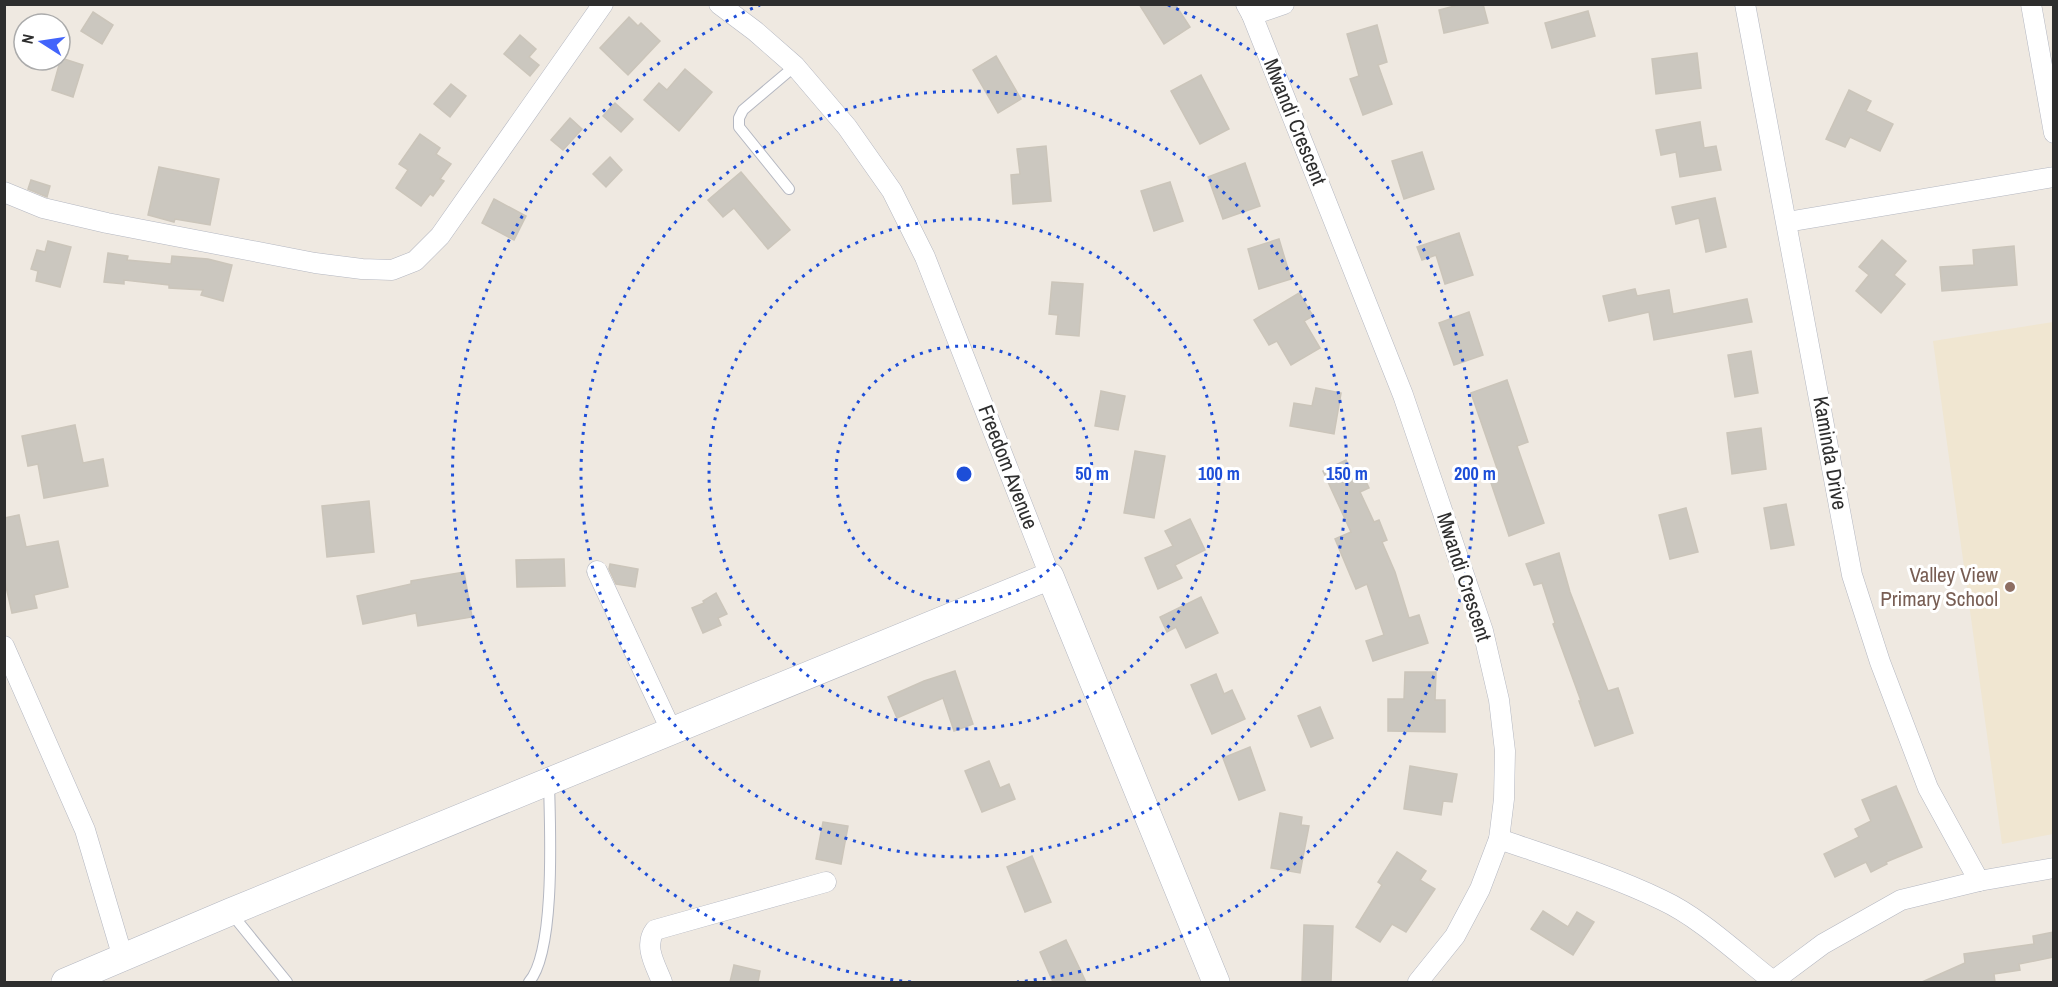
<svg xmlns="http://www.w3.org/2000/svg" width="2058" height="987" viewBox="0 0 2058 987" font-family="'Archivo Narrow',sans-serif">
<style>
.education{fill:#f0e6d1}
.building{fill:#cbc7bf;stroke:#cbc5ba;stroke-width:1.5}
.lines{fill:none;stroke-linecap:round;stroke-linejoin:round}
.lane-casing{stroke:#b4b7c1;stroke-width:12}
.street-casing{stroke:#b4b7c1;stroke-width:21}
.secondary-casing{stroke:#b4b7c1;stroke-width:28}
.lane{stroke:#fff;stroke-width:10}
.street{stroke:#fff;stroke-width:20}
.secondary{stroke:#fff;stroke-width:27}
.ring{fill:none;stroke:#1d4ed8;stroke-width:3;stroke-dasharray:3 6}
.education-dot{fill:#8d6e63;stroke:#fff;stroke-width:2}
.labels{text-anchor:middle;stroke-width:6;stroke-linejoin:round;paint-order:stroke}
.street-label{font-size:21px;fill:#2e2e2e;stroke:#fff}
.education-label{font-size:21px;fill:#785e54;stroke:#fff;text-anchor:end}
.centre{fill:#1d4ed8;stroke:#fff;stroke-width:3}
.ring-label{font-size:18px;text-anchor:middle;font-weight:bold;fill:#1d4ed8;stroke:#fff;stroke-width:6;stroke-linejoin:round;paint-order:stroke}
</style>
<rect width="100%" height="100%" fill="#efe9e1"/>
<!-- education -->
<path class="education" d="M2053,322V834L2002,844L1933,341Z"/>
<!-- building -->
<g class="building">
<path d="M1139,4H1175L1190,27L1164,44Z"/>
<path d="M1462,4H1483L1488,23L1444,33L1439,10Z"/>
<path d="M1588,11L1595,36L1552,48L1545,23Z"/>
<path d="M93,12L113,25L102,44L81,31Z"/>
<path d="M629,17L638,26L641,23L660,41L628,75L600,48Z"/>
<path d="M1377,25L1387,62L1378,65L1392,104L1363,115L1350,79L1359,76L1347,34Z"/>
<path d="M520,35L536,49L529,57L539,65L530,76L504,54Z"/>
<path d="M1697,53L1701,88L1656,94L1652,59Z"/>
<path d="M996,56L1021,99L998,113L973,70Z"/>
<path d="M61,58L83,65L73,97L52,90Z"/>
<path d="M685,69L712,92L679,131L644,100L659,83L667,90Z"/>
<path d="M1201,75L1229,129L1200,144L1171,91Z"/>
<path d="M451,84L466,96L450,117L434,104Z"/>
<path d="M1849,90L1871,101L1866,111L1893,124L1880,151L1850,137L1845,147L1826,139Z"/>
<path d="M615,103L633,119L621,132L603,116Z"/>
<path d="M570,118L582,129L563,150L551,140Z"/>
<path d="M1700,122L1704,148L1716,146L1721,170L1680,177L1676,152L1661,155L1656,130Z"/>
<path d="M420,134L440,148L436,154L451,164L440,179L444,181L433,196L430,194L421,206L396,188L408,170L399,164Z"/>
<path d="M1046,146L1051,201L1013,204L1011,175L1020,174L1017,149Z"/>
<path d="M1422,152L1434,189L1404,199L1392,161Z"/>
<path d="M610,157L622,170L606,187L593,174Z"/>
<path d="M1245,163L1260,206L1223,219L1208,177Z"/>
<path d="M159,167L219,179L210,225L175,219L174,222L148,215Z"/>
<path d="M741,172L790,230L768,249L734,208L723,217L708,200Z"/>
<path d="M31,180L50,186L47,197L28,189Z"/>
<path d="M1170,182L1183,221L1154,231L1141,191Z"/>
<path d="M1715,198L1726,247L1706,252L1699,218L1676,224L1672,207Z"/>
<path d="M494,199L526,216L514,240L482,223Z"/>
<path d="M1459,233L1473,275L1445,284L1436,255L1422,260L1417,247Z"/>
<path d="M1279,239L1291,279L1259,289L1248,249Z"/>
<path d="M1882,240L1906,261L1894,275L1905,284L1881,313L1856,291L1869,275L1859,267Z"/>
<path d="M48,241L71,247L60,287L36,281L38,271L31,269L37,250L45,252Z"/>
<path d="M2014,246L2017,285L1942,291L1940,267L1974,265L1973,250Z"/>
<path d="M108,253L128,256L127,260L171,264L172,256L208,259L232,265L223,301L201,295L203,290L169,288V285L124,280V284L104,282Z"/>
<path d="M1052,282L1083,284L1079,336L1056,334L1058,315L1049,314Z"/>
<path d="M1635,289L1637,296L1669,290L1673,314L1747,299L1752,322L1654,340L1649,312L1609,321L1603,296Z"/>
<path d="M1299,293L1313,316L1304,321L1320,348L1291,365L1277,341L1269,345L1254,320Z"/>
<path d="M1469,312L1483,355L1454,365L1439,323Z"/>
<path d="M1751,351L1758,393L1735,397L1728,355Z"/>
<path d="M1507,380L1528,442L1517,446L1544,523L1509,536L1489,477L1499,474L1471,393Z"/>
<path d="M1316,388L1341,393L1334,434L1290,426L1294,403L1312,406Z"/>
<path d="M1101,391L1125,396L1118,430L1095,426Z"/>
<path d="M75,425L83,463L103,459L108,486L44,498L38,464L28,466L22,436Z"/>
<path d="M1761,428L1766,469L1732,474L1727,433Z"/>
<path d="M1135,451L1165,456L1154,518L1124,513Z"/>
<path d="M1346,460L1352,473L1360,469L1369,488L1360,492L1374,522L1379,520L1387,540L1382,542L1395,572L1409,618L1419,615L1428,643L1373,661L1366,641L1384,635L1367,584L1356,589L1335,539L1351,532L1323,471Z"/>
<path d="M369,501L374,552L327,557L322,506Z"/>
<path d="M1786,504L1794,545L1771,549L1764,508Z"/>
<path d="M1686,508L1698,552L1670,559L1659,515Z"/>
<path d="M19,515L26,547L58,541L68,587L34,595L37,608L12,613L4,578V518Z"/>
<path d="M1190,519L1205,550L1175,565L1182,578L1158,589L1145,558L1173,546L1165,531Z"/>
<path d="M1559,553L1570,592L1608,691L1618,688L1633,733L1595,746L1579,701H1581L1553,624L1555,623L1542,583L1534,585L1526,564Z"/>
<path d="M564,559L565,586L517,587L516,560Z"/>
<path d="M610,564L638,569L635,587L616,584L609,569Z"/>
<path d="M464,572L472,617L418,626L416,613L363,624L357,596L411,584V581Z"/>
<path d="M716,593L727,614L718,618L721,625L703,633L692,608L704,603L703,601Z"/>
<path d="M1201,597L1218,633L1186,648L1176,627L1167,632L1160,617Z"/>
<path d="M955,671L973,724L954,731L943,698L897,718L888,697L924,681Z"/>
<path d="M1405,672H1436L1435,700H1445V732L1388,731V699H1404Z"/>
<path d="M1216,674L1224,694L1232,690L1245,719L1212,734L1191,685Z"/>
<path d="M1320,707L1333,738L1311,747L1298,716Z"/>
<path d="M1250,747L1265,790L1239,800L1223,758Z"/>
<path d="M989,761L1000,788L1009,784L1015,799L982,812L965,771Z"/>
<path d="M1410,766L1457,774L1452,802L1443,801L1441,815L1404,809Z"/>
<path d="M1896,786L1922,847L1886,862L1887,864L1871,872L1866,862L1835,877L1824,854L1859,837L1855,829L1871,821L1862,800Z"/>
<path d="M1280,813L1302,817L1301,825L1309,826L1300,873L1271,868Z"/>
<path d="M823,822L848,826L841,864L816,859Z"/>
<path d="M1397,852L1426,871L1420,880L1435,889L1406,932L1392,924L1380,942L1356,927L1382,885L1378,882Z"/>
<path d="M1032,856L1051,902L1025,912L1007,867Z"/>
<path d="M1543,911L1568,927L1577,912L1594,922L1573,955L1531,929Z"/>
<path d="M1304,925L1333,926L1331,982H1302Z"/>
<path d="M2054,932V957L2019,964L2020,970L1994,974L1995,982H1922L1965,963L1964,954L2034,944L2033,936Z"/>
<path d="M1066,940L1086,982H1053L1040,952Z"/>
<path d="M734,965L760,971L758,982H730Z"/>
</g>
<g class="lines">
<defs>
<g id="lane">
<path d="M789,189L739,127V118L743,110L795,66"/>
<path d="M231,913L287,982"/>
<path d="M529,982C556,951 550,826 549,783"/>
</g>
<g id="street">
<path d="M719,4L755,31L795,66L847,127L892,191L925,257L1050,576"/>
<path d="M1246,4L1252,15L1403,395L1483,631L1499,700L1505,751L1504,799L1499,839L1480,889L1455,936L1418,982"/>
<path d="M1745,4L1852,575L1880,662L1928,788L1979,881"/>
<path d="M2031,4L2054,133"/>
<path d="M1252,15L1284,4"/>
<path d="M4,192L43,208L107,223L315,263L362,269L392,270L415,261L440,236L603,4"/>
<path d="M1787,222L2054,177"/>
<path d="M597,571L671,730"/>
<path d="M4,646L85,830L123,958"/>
<path d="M1499,839C1554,858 1610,875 1662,900C1701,918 1739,955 1773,981"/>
<path d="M662,982C656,966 643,946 655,930L826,882"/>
<path d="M1772,982L1823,944L1901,900L1979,881L2054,868"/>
</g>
<path id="secondary" d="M65,982L230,912L1050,576L1216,982"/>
</defs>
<!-- lane casing -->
<use href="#lane" class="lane-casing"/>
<!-- street casing -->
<use href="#street" class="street-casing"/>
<!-- secondary casing -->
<use href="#secondary" class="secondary-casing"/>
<!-- lane -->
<use href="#lane" class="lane"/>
<!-- street -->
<use href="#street" class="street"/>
<!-- secondary -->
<use href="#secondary" class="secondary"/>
</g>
<!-- distance rings -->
<g class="ring">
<circle cx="964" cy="474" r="128"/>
<circle cx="964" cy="474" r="255"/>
<circle cx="964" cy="474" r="383"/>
<path d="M911 982A511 511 0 0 1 760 5M1168 5A511 511 0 0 1 1017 982"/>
</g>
<!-- markers -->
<circle class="education-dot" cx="2010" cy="587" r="6"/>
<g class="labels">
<!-- street labels -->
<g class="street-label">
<text transform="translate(1295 122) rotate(68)" y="7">Mwandi Crescent</text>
<text transform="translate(1830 453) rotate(80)" y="7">Kaminda Drive</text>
<text transform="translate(1008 467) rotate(69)" y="7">Freedom Avenue</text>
<text transform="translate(1464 577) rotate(72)" y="7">Mwandi Crescent</text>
</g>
<!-- education labels -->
<g class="education-label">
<text x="1998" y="582">Valley View<tspan x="1998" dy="24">Primary School</tspan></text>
</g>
</g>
<circle cx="964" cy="474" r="9" class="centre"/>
<g class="ring-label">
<text x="1092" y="480">50 m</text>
<text x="1219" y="480">100 m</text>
<text x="1347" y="480">150 m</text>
<text x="1475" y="480">200 m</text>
</g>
<!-- border -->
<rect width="2058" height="987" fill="none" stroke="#2e2e2e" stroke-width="12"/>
<!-- north arrow -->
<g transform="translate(42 42) rotate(282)"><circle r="28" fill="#ffffff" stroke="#ababab" stroke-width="1.5"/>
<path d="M0-4.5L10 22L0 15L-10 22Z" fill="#4264fb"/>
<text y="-9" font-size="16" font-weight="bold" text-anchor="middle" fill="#2e2e2e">N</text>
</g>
</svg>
